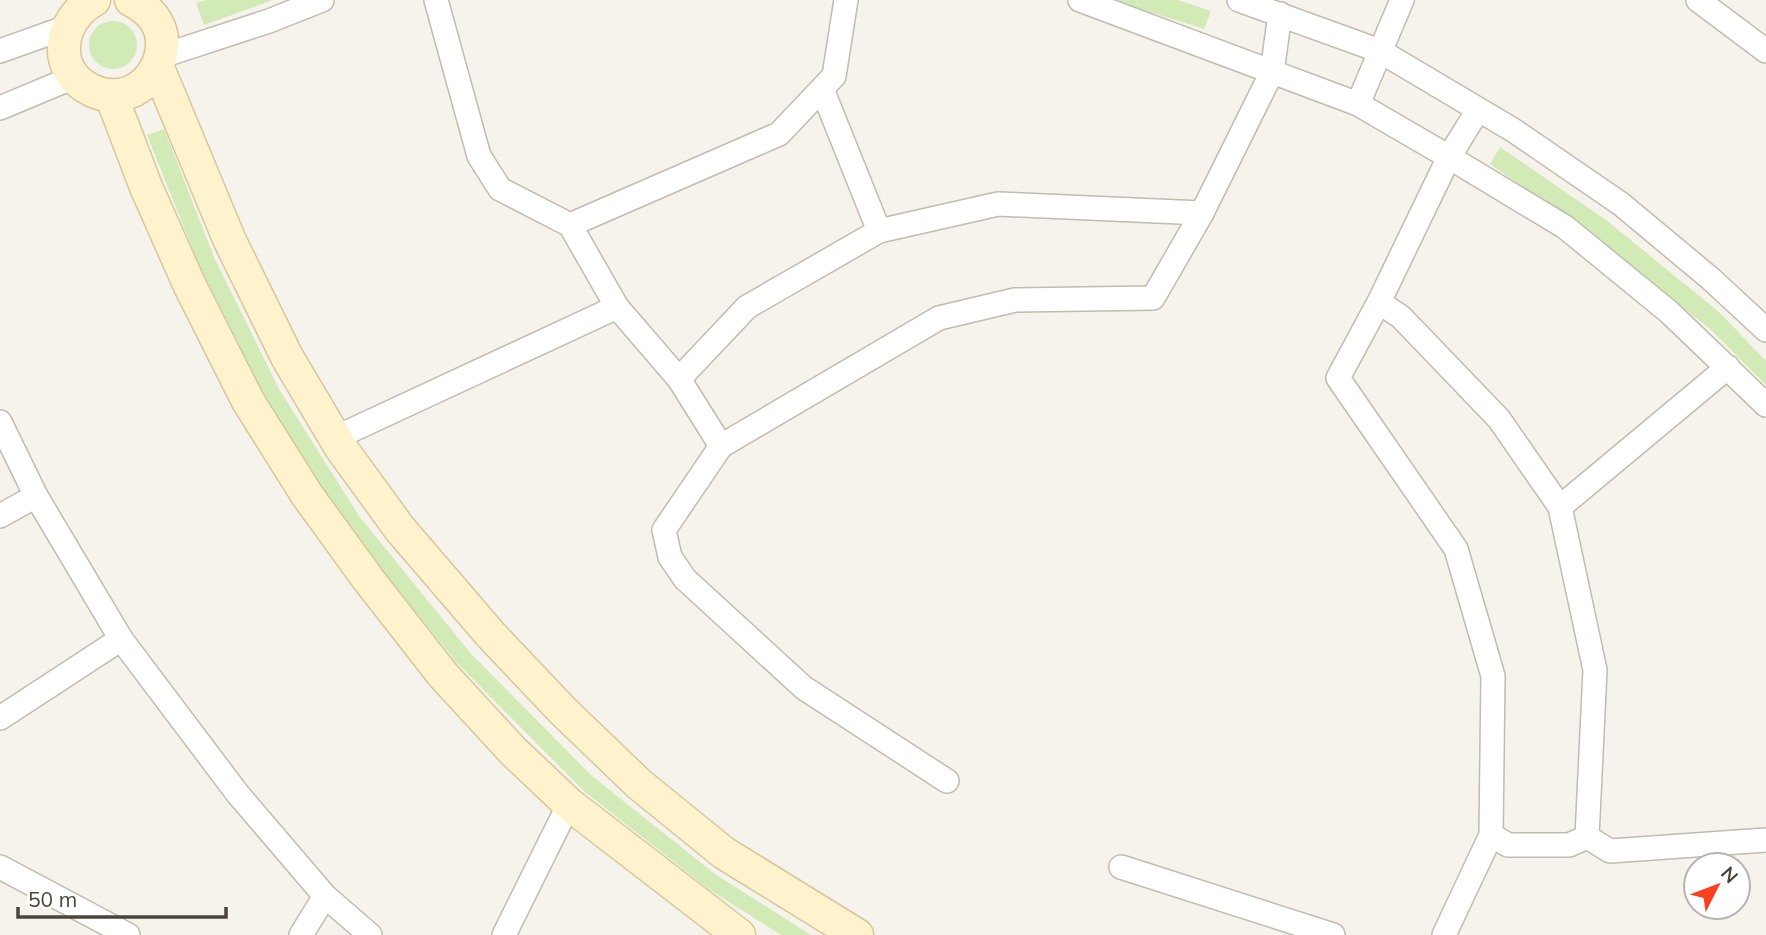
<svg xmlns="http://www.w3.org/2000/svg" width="1766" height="935" viewBox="0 0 1766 935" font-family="Mulish,sans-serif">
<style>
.green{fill:#d2eab5}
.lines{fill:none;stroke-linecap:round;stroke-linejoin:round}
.street-casing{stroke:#c2bbae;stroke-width:26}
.secondary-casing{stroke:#d6c79b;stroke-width:35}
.street{stroke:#fff;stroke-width:23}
.secondary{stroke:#fff3cd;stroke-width:32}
</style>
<rect width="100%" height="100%" fill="#f6f3ec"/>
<!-- green -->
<g class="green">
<path d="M206,0H273L204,25L196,3Z"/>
<path d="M1112,0H1178L1211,11L1204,29Z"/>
<circle cx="113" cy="45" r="24"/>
<path d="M164,129L214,257L279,389L359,516L472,655L592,776L715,874L811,935H781L710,890L585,792L457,663L344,523L263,394L197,260L147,135Z"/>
<path d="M1500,147L1606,220L1719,312L1766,361V385L1709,328L1589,233L1490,164Z"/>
</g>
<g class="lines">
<defs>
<g id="street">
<path d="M436,0L479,156L500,189L570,225L617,307L679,379L721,446"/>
<path d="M1080,0L1358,104L1449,157L1565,227L1669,312L1766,405"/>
<path d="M1239,0L1380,51L1513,130L1621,204L1711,279L1766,330"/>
<path d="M1698,0L1766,51"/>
<path d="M0,51L67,27"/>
<path d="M162,56L269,21L322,0"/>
<path d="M822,89L879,231"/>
<path d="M1358,104L1402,0"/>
<path d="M0,108L74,77"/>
<path d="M570,225L779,134L834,76L846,0"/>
<path d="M1379,302L1401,317L1499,419L1560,507L1595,670L1587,837"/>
<path d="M679,379L747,307L879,231L998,204L1202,213"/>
<path d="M0,422L36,496L121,639L237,793L325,896L370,935"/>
<path d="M335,438L617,307"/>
<path d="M1560,507L1728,367"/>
<path d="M0,516L36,496"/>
<path d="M0,718L121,639"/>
<path d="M947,781L804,688L685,579L670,557L664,530L721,446L939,318L1015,300L1153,298L1202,213L1272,72L1280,14"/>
<path d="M1491,835L1508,845H1569L1587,837"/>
<path d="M1587,837L1610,851L1766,840"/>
<path d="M0,867L128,935"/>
<path d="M1121,867L1333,935"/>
<path d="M301,935L325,896"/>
<path d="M504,935L569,804"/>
<path d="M1444,935L1491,835L1493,676L1456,549L1338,378L1379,302L1449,157L1478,110"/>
</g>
<g id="secondary">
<path d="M94,0C58,20 51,70 91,90C125,107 161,81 162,45C163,23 149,9 131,0"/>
<path d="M158,68L230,241L287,357L341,448L400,529L491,635L563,711L639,784L724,853L857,935"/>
<path d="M111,95L146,187L189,284L248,401L307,495L368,579L443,675L513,751L569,804L739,935"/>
</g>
</defs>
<!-- street casing -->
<use href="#street" class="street-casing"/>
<!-- secondary casing -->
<use href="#secondary" class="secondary-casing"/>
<!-- street -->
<use href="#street" class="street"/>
<!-- secondary -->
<use href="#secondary" class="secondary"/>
</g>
<!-- north arrow -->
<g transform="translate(1717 886) rotate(48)"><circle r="33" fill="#ffffff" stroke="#b7b4b0" stroke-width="2"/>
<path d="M0-5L12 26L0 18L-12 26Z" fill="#fc3f1d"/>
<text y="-10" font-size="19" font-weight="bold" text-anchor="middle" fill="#4b4439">N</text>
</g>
<!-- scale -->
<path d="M18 907v10h208v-10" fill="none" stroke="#4b4439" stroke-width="3.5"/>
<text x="28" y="907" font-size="21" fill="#4b4439" stroke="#ffffff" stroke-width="5" paint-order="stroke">50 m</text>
</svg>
